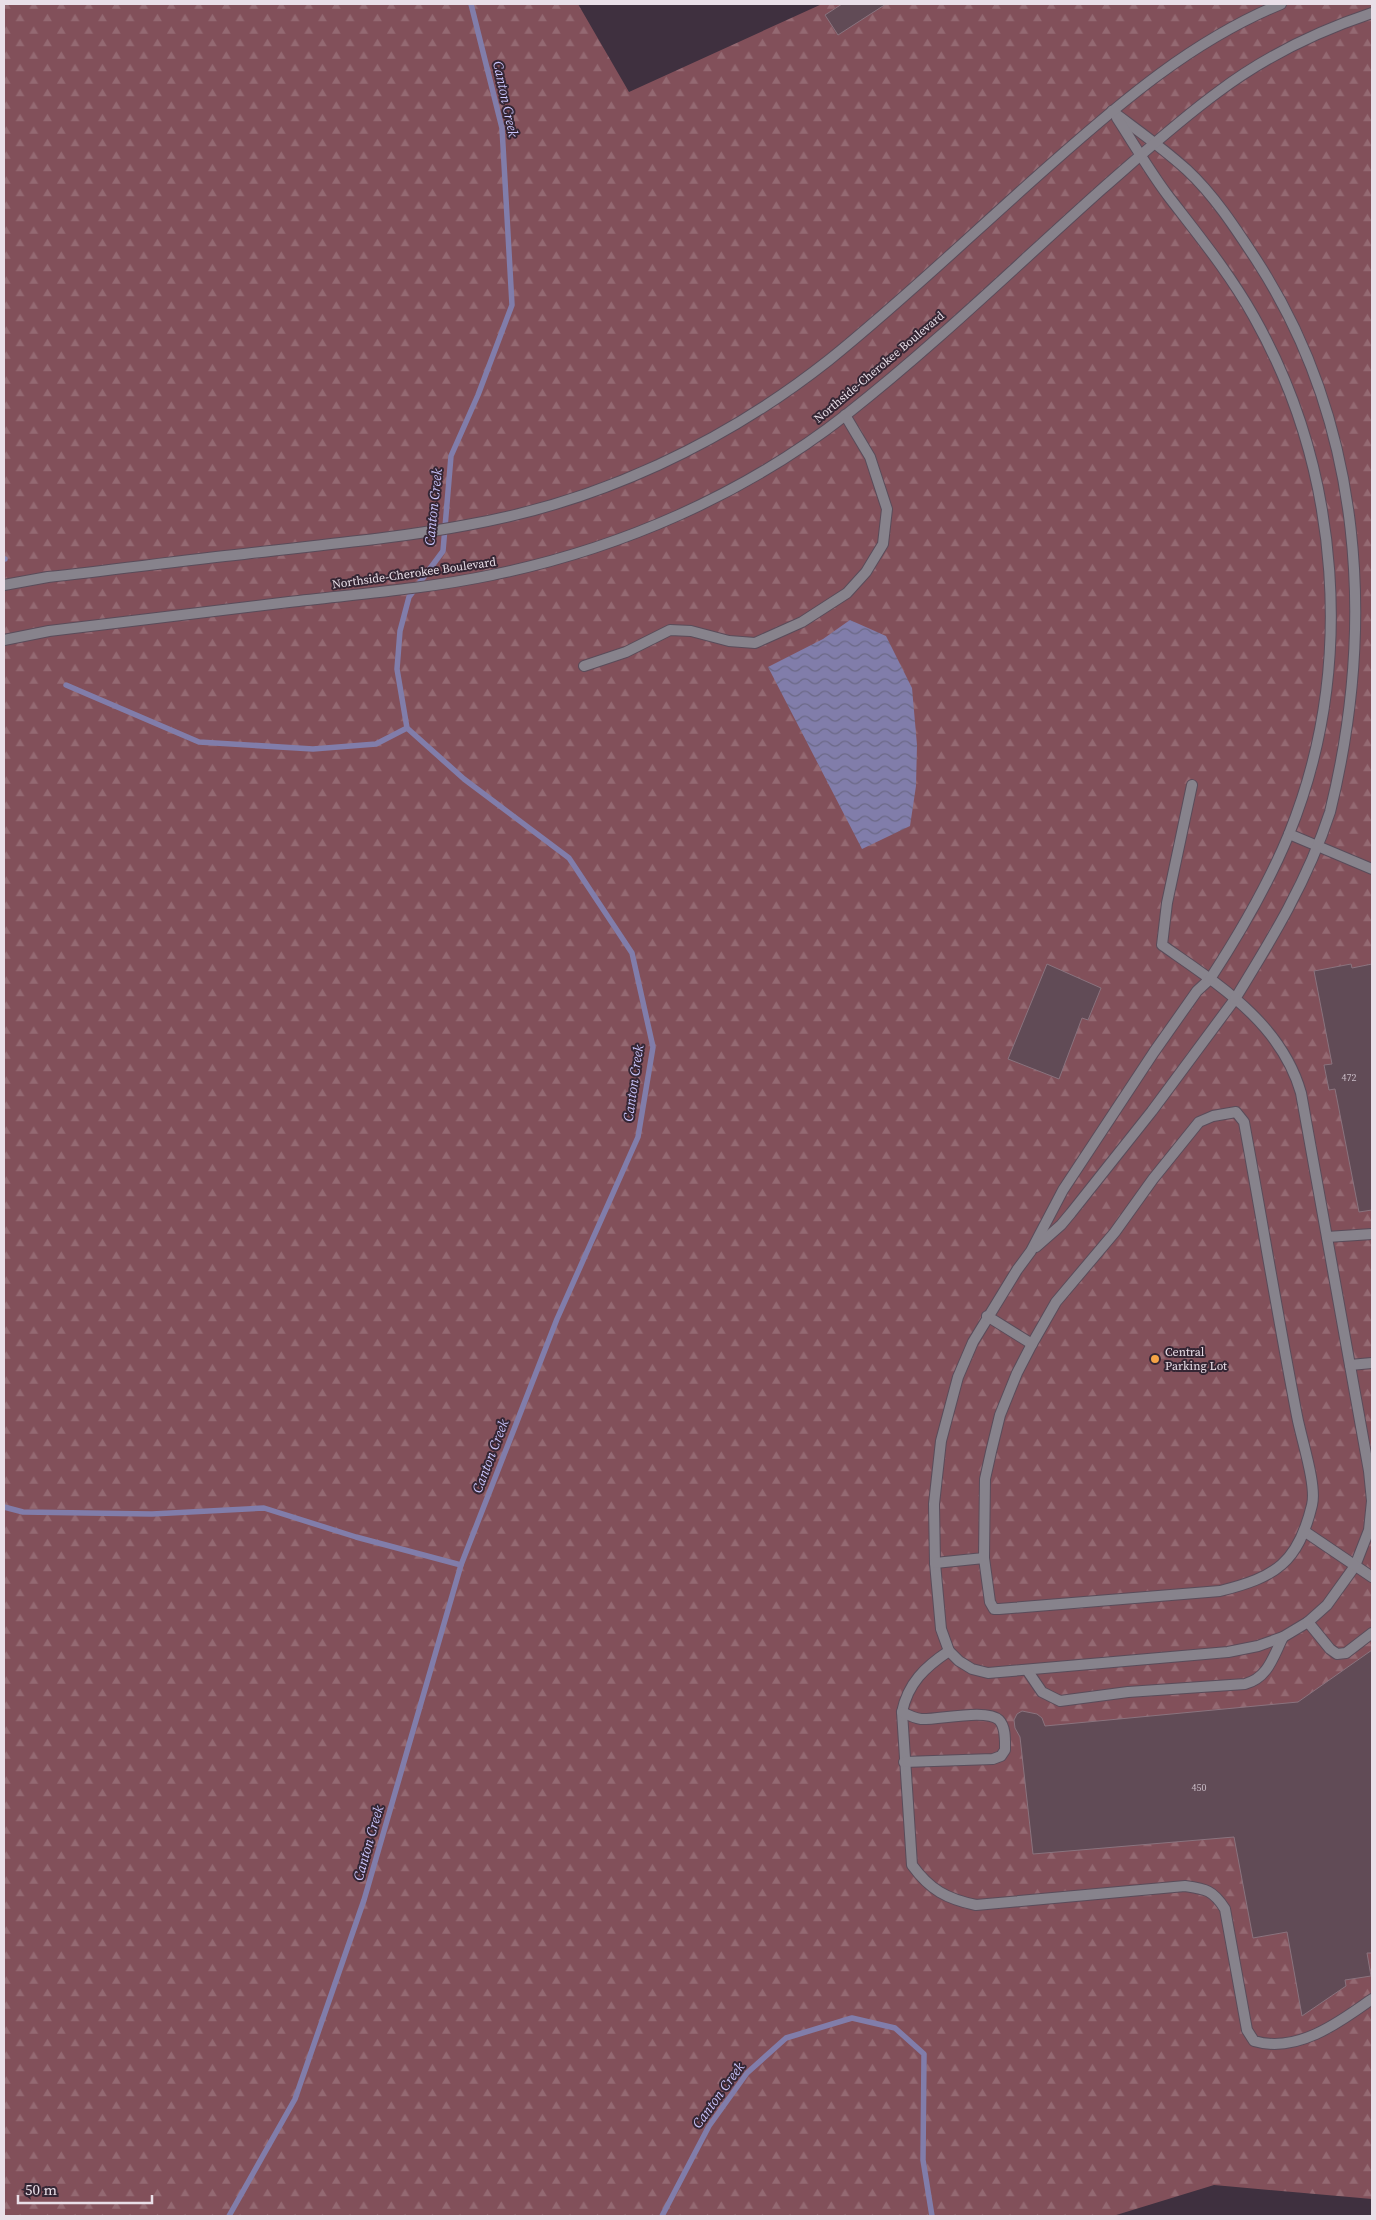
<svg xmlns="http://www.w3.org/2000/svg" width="1376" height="2220" viewBox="0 0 1376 2220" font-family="'Source Serif 4',serif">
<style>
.forest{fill:url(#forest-firs)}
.water{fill:url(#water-waves)}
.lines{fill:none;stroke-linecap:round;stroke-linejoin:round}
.stream{stroke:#817daa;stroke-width:5.5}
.building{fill:#614b56;stroke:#8a737e}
.service-casing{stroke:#5a4c5a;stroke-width:12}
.minor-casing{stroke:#5a4c5a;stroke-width:12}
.tertiary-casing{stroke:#5a4c5a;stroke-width:12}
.service{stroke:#87838c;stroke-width:10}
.minor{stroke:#87838c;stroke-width:10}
.tertiary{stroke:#87838c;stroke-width:10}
.poi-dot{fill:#f5a346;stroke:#352634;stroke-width:2}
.labels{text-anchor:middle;stroke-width:4;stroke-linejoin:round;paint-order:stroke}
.number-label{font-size:10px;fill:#c7bac4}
.street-label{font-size:12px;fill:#e9dfe8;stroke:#352634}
.poi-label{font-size:12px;fill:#e9dfe8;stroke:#352634;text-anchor:start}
.water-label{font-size:14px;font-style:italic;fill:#c9c5fd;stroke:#352634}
</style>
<defs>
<pattern id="forest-firs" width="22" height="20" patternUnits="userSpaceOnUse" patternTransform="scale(1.25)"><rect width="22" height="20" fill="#82505a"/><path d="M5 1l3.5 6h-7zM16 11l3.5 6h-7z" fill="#946972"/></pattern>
<pattern id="water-waves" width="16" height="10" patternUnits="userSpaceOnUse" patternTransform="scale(1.25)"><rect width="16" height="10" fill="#817daa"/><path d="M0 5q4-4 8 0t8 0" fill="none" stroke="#6c6987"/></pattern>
</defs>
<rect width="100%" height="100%" fill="#3f303f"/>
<!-- forest -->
<path class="forest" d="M4,4H578L629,92L822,4H1372V2199L1214,2185L1113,2216H4Z"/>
<!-- water -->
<path class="water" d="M850,620L886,636L912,688L917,745L916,786L910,826L862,849L768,667L823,639Z"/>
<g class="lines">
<!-- stream -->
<g class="stream">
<path d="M4,559H5"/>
<path d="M66,685L199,742L313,749L376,744L407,728"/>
<path d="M4,1507L23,1512L152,1514L264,1508L356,1537L461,1565"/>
<path d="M229,2216L295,2099L364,1900L461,1565L557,1319L638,1137L653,1047L632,953L569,858L464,779L407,728L397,669L400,631L409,597L443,551L451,456L478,395L512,305L502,128L471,4"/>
<path d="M662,2216L709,2126L747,2073L786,2038L852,2018L895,2028L924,2054L923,2160L932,2216"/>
</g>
</g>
<!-- building -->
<g class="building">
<path d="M842,4H886L838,35L825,15Z"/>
<path d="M1047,964L1101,988L1088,1020L1082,1018L1059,1079L1008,1059Z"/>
<path d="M1351,964L1352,968L1372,964V1210L1359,1212L1335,1089L1329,1090L1324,1065L1332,1064L1314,971Z"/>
<path d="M1372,1650V1953H1367L1371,1976L1345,1980L1346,1986L1302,2016L1287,1932L1253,1938L1234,1837L1033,1854L1020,1737L1015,1728L1014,1720L1017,1714L1022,1711L1037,1714L1042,1718L1045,1726L1298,1702Z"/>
</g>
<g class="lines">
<defs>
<g id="service">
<path d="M584,666L626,652L670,630L691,631L729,641L755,643L802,622L847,593L866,572L883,544L887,509L870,457L845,415"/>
<path d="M1192,785L1167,903L1162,945C1219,985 1281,1023 1301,1093L1369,1471L1372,1501L1369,1530L1355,1566L1327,1605L1308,1622L1283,1637L1258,1646L1228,1652L988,1673L972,1669L959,1661L949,1651L941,1629L935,1563L934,1504L941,1441L958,1377L973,1342L1017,1270L1031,1251L1063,1190L1154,1052L1197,991L1210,979"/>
<path d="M1289,834L1372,869"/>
<path d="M1327,1237L1372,1234"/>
<path d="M1036,1247L1061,1225L1071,1213L1152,1111L1235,999"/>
<path d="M987,1316L1032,1344"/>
<path d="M1350,1365L1372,1363"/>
<path d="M1304,1531L1372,1577"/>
<path d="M935,1563L984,1558L985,1479L991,1452L1000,1415L1017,1373L1032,1344L1056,1302L1115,1232L1153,1179L1199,1122L1213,1116L1236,1112L1244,1122C1262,1220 1278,1318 1297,1416C1301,1438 1317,1485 1312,1505C1298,1563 1276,1577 1220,1591L999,1609H994L990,1602L984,1558"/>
<path d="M1308,1622L1330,1649L1337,1654L1346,1653L1372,1633"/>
<path d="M949,1651C925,1667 908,1683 902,1712L912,1865C930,1890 947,1899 976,1905L1185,1886C1206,1889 1213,1890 1225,1909L1247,2030L1254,2041C1297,2054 1340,2022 1372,1999"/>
<path d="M1027,1670L1042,1692L1060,1701L1128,1692L1245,1684C1268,1678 1273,1657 1283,1637"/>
<path d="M902,1712C908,1715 914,1718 921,1719C938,1720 987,1708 999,1720C1006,1727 1005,1741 1005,1750L1001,1756L993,1759L904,1762"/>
</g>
<g id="minor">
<path d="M1112,111C1137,130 1163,148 1187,170C1214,195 1236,229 1257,261C1363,425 1376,625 1330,812C1308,880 1272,939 1235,999"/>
<path d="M1117,118C1134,144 1150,172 1169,197C1199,236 1230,274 1254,317C1341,472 1356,668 1289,834C1268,885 1240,933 1210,979"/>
</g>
<g id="tertiary">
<path d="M4,585L48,577C113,570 178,561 244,554C318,545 393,539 467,525C599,502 724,443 829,360C906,298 977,229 1051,164C1121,102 1193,40 1281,4"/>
<path d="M4,640L49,631C129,621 209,611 289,602C357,594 425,589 492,575C619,549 744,495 847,414C936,344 1018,264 1102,189C1140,156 1177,122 1218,92C1263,58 1318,31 1372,13"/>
</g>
</defs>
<!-- service casing -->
<use href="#service" class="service-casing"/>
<!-- minor casing -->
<use href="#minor" class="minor-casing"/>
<!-- tertiary casing -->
<use href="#tertiary" class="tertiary-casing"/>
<!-- service -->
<use href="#service" class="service"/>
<!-- minor -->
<use href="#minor" class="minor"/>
<!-- tertiary -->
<use href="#tertiary" class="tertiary"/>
</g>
<!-- markers -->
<circle class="poi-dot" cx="1155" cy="1359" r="5"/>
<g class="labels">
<!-- number labels -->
<g class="number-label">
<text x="1349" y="1081">472</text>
<text x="1199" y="1791">450</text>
</g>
<!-- street labels -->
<g class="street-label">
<text transform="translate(879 367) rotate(-40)" y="4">Northside-Cherokee Boulevard</text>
<text transform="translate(414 573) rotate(-8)" y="4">Northside-Cherokee Boulevard</text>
</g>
<!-- poi labels -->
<g class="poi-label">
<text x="1165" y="1356">Central<tspan x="1165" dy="14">Parking Lot</tspan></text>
</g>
<!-- water labels -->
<g class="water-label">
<text transform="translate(506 99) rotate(78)" y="5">Canton Creek</text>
<text transform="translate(433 507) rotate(-84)" y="5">Canton Creek</text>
<text transform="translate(633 1083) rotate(-82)" y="5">Canton Creek</text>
<text transform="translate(490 1456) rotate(-69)" y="5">Canton Creek</text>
<text transform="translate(368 1843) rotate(-74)" y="5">Canton Creek</text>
<text transform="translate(718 2095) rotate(-54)" y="5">Canton Creek</text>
</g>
</g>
<!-- border -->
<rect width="1376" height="2220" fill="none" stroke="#e9dfe8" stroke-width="10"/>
<!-- scale -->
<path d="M18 2195v8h134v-8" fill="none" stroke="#e9dfe8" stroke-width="2.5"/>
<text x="25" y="2195" font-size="15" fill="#e9dfe8" stroke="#352634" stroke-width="4" paint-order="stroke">50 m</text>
</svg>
